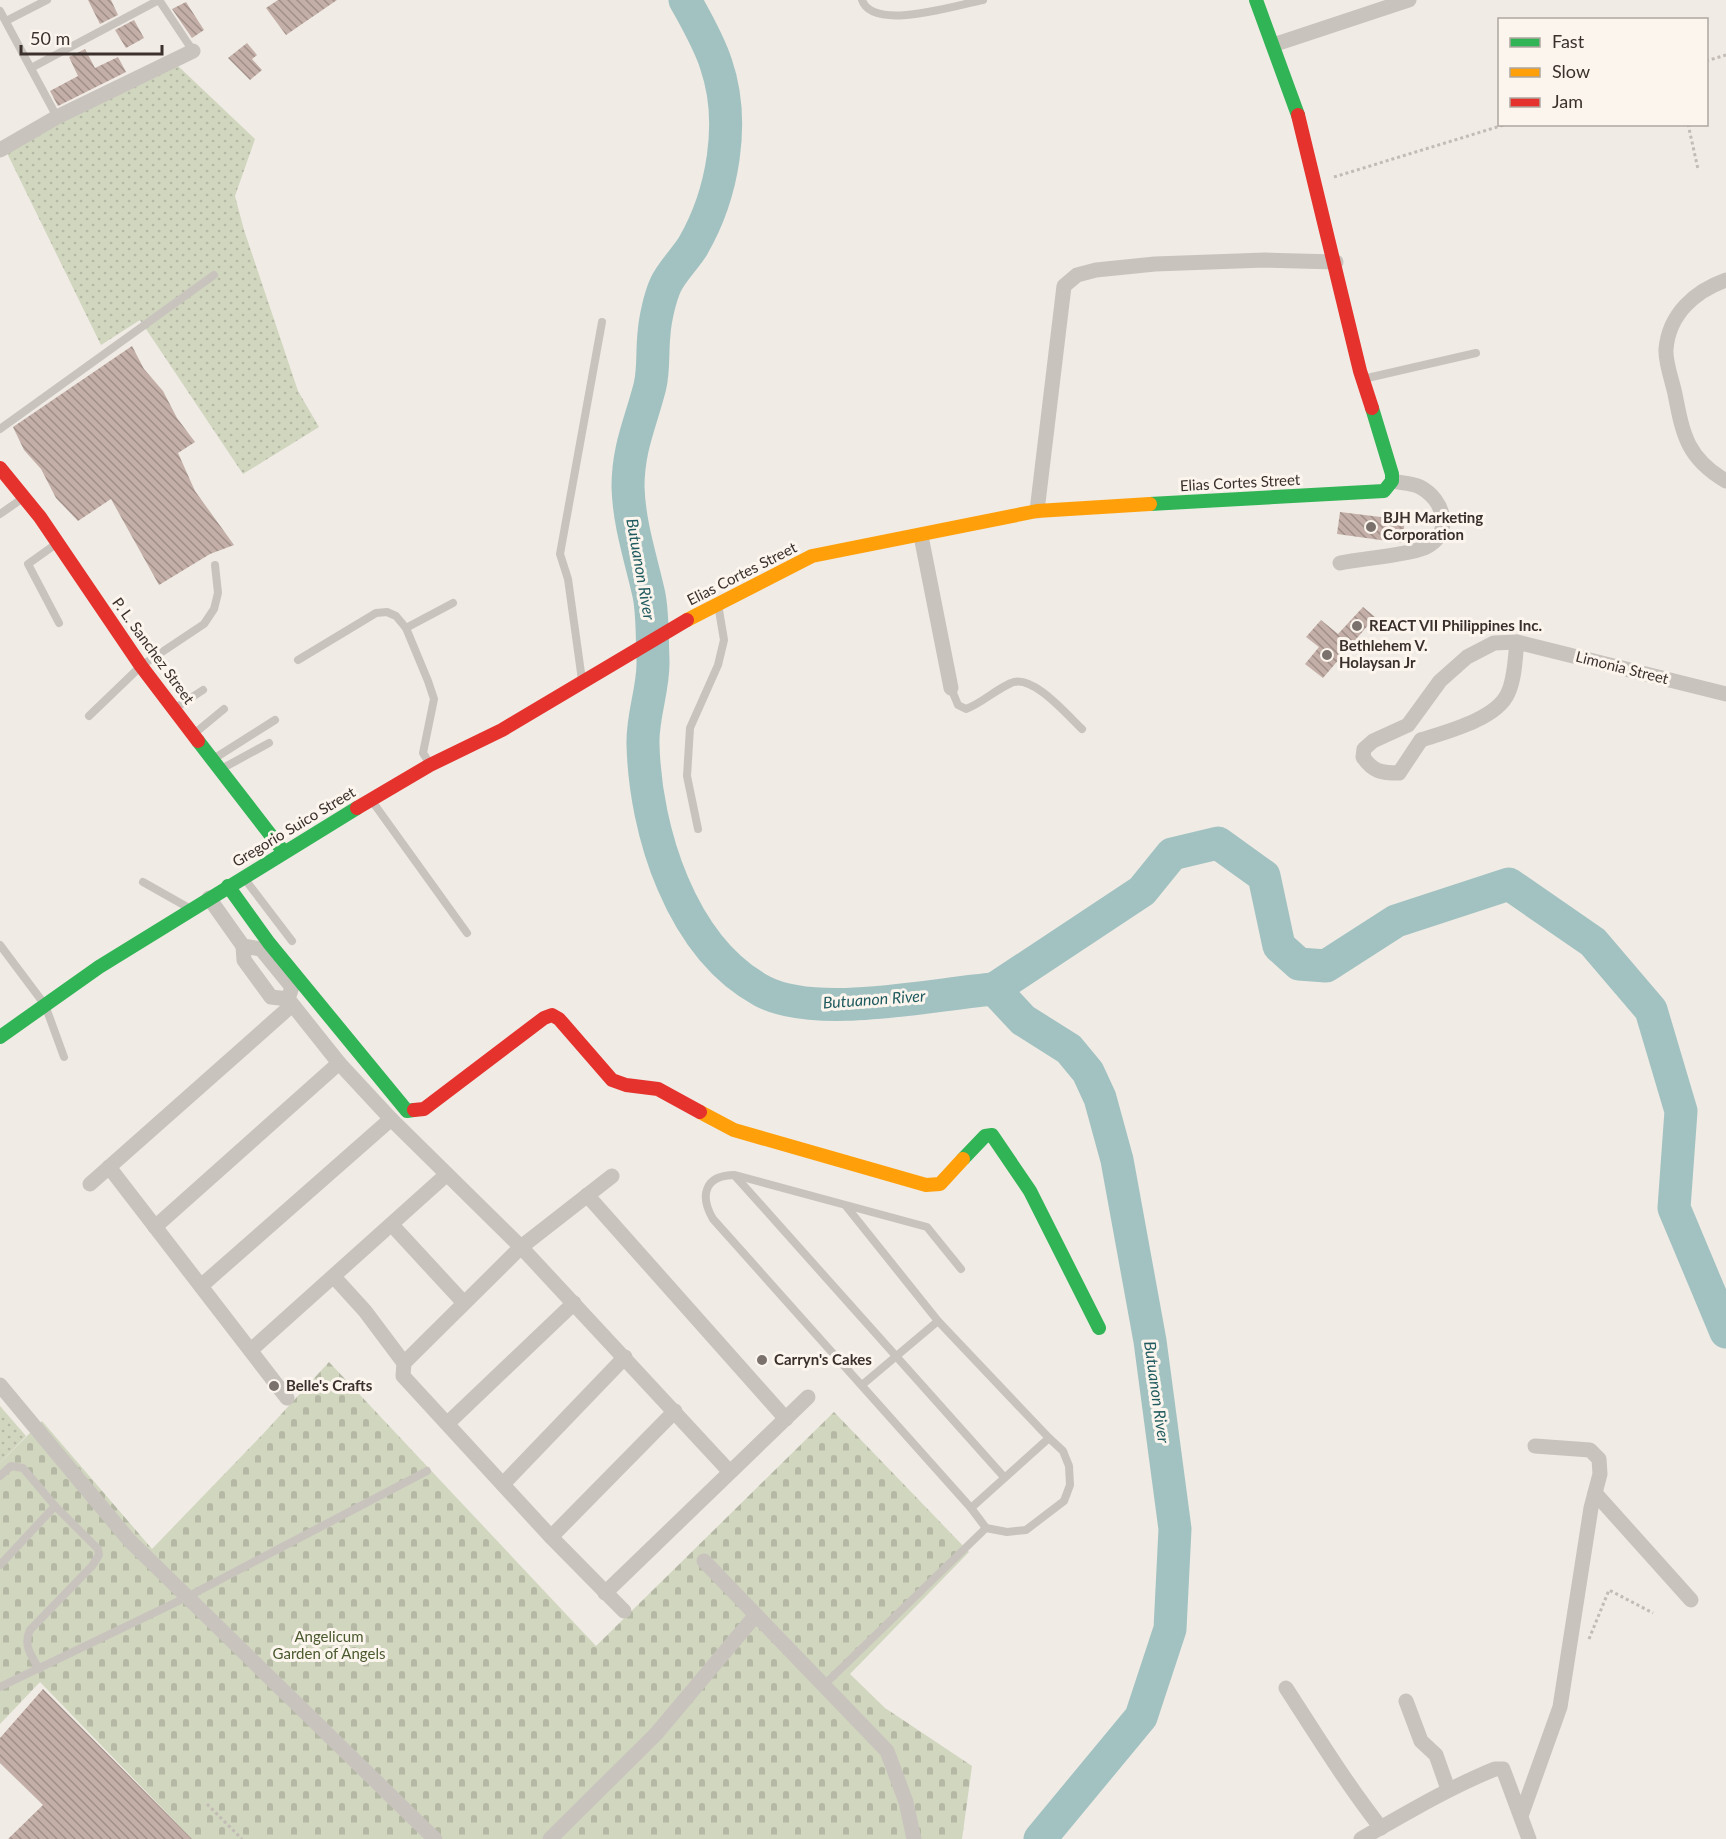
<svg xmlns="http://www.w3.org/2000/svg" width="1726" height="1839" viewBox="0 0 1726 1839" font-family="Lato,sans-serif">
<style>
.grass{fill:url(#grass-dots)}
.cemetery{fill:url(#cemetery-stones)}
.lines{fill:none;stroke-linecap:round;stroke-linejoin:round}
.river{stroke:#a1c2c1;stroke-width:33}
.building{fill:url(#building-back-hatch)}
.path{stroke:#c2bbb6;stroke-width:3;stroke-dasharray:3 3;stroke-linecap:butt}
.lane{stroke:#c9c3be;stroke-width:8}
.street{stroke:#c9c3be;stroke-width:15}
.fast{stroke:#30b455;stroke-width:14}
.slow{stroke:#ff9f0a;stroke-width:14}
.jam{stroke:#e5322d;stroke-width:14}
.poi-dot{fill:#7a716c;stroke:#fbf5ee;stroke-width:2}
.labels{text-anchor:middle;stroke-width:6;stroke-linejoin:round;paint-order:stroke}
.street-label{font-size:15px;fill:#3b302b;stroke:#fbf5ee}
.poi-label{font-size:15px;font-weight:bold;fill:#3b302b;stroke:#fbf5ee;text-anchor:start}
.park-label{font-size:15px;fill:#4a5a2e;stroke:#fbf5ee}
.water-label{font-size:16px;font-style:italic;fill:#1f5a5e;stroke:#fbf5ee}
</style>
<defs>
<pattern id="grass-dots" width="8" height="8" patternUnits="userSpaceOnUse" patternTransform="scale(1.5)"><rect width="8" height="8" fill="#d1d6bf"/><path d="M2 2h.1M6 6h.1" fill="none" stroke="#b4b8a4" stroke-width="1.8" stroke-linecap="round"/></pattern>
<pattern id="cemetery-stones" width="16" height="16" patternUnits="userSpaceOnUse" patternTransform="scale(1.5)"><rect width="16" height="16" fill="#d1d6bf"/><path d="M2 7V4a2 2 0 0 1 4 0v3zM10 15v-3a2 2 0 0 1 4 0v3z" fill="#b4b8a4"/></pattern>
<pattern id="building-back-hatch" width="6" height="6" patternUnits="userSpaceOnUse" patternTransform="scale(1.5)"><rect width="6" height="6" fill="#c3afa7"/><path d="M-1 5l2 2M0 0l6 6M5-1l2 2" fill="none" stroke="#a08f88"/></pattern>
</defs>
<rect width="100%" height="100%" fill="#f0ebe5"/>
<!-- grass -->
<g class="grass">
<path d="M177,65L255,139L235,196L244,230L298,391L319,427L243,474L140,320L101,345L5,149Z"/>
<path d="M0,1406L26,1436L0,1463Z"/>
</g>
<!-- cemetery -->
<path class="cemetery" d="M329,1362L596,1646L834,1412L969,1552L850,1674L885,1708L972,1766L962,1839H192L40,1682L0,1724V1463L42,1421L152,1549L263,1434Z"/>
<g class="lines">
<!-- river -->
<g class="river">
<path d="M685,0C696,20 709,42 716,64C736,122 723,194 693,246C685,259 673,270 666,284C660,297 655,319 654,334C652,351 654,369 650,386C641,422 628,447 628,487C629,524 641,559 649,595C653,616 652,639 653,660C654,688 642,716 643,744C645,831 681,947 762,991C817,1020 932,994 994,989L1023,1020L1069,1049L1088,1072L1100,1098L1117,1160L1150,1341L1175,1529L1170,1629L1141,1717L1040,1839"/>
<path d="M994,989L1142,891L1172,854L1218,843L1264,876L1279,946L1299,964L1326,966L1396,921L1509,884L1593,942L1651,1010L1681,1111L1674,1208L1726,1332"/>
</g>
</g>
<!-- building -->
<g class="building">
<path d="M88,0H111L118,15L100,24Z"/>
<path d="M278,0H337L286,35L266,8Z"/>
<path d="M186,2L204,30L192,38L172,9Z"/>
<path d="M134,20L144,38L126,48L115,30Z"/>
<path d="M247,43L257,55L252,59L262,70L250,80L228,58Z"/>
<path d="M85,49L95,68L118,57L126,72L58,106L50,91L78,76L69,57Z"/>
<path d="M132,346L144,369L163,391L177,418L195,442L178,453L195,491L234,545L210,554L159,585L111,499L78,521L56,498L41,469L24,450L13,427Z"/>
<path d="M1340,512L1405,520L1402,543L1337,534Z"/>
<path d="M1363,607L1375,617L1323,678L1305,664L1319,647L1306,637L1321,620L1338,634Z"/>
<path d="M43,1689L192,1839H8L43,1805L0,1763V1738Z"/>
</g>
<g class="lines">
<!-- path -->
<g class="path">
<path d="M1706,61L1726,55"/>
<path d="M1688,124L1698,169"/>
<path d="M1334,177L1507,124"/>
<path d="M1589,1639L1609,1590L1653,1613"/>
<path d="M207,1804L242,1839"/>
</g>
<!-- lane -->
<g class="lane">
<path d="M159,0L193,51"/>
<path d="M862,0C873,32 956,5 983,0"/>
<path d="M0,11L57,117"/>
<path d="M6,21L47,0"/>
<path d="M31,68L159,0"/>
<path d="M1363,379L1476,353"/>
<path d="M0,429L214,275"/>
<path d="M0,514L23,498"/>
<path d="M56,544L28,564L59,623"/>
<path d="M406,628L453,603"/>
<path d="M298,660L376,613L387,612L396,616L406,628L428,681L434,699L423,753L430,764"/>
<path d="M582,680L568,579L560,554L602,322"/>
<path d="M951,688L958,705L966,709C982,703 995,690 1011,683C1032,673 1067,715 1082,729"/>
<path d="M174,709L203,690"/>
<path d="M89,716L141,666L204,624L214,609L218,593L215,565"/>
<path d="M195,733L224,709"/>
<path d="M215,758L275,720"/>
<path d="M223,768L269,743"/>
<path d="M372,801L467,933"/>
<path d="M698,829L687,776L690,728L718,665L724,640L718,604"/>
<path d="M244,878L292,941"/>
<path d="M143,882L189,908"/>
<path d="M0,945L45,1005L64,1057"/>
<path d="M736,1177L1004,1477"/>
<path d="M846,1206L938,1321L1049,1438L971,1508L713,1219C699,1195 705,1175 735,1175L927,1227L961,1269"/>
<path d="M862,1385L938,1321"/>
<path d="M0,1476L11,1466L23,1468L55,1506L98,1549L99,1555L92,1566L30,1630C23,1645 31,1655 39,1669"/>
<path d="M971,1508L986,1528"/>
<path d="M0,1565L55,1506"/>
<path d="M823,1686L986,1528L1007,1532L1026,1530L1064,1501L1070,1485L1069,1466L1063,1451L1049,1438"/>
<path d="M0,1687L187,1597L427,1471"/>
</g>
<!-- street -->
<g class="street">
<path d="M1273,45L1409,0"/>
<path d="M0,150L57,117L193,51"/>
<path d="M1726,280C1695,291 1669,314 1666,349C1665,362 1672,380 1675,394C1683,435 1687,458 1726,481"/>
<path d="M1037,511L1064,286L1077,275L1096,270L1155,264L1265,260L1336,262"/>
<path d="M921,536L951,688"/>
<path d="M1340,563C1363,558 1403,556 1424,548C1454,535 1445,500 1420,487C1412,483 1400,483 1392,481"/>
<path d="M1421,740L1399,773C1382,773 1373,772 1363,757L1364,749L1373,741L1408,725L1440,681L1467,657L1494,643L1517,642L1726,694"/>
<path d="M1421,740C1446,732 1497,719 1508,693C1515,678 1515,658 1517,642"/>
<path d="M209,898L243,946L261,949L292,987L288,999L339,1063L391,1119L521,1247L729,1471"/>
<path d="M243,946L244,960L271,997L288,999"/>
<path d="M109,1167L287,1398"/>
<path d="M90,1184L292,1005"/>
<path d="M587,1195L786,1419"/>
<path d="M392,1225L464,1303"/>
<path d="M155,1227L339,1063"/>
<path d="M335,1278L365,1311L404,1363L403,1376L551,1537L624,1611"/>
<path d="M201,1286L391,1119"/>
<path d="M251,1350L446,1175"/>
<path d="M404,1363L521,1247L612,1176"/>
<path d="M0,1385L129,1540L435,1839"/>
<path d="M448,1423L574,1303"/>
<path d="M504,1483L625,1357"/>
<path d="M1595,1493L1691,1600"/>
<path d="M551,1537L675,1411"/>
<path d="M704,1561L887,1751L906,1802L914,1839"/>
<path d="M605,1593L808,1397"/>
<path d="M1286,1688C1317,1736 1346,1783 1381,1828"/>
<path d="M1406,1701L1421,1741L1436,1755L1448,1789"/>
<path d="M1521,1816L1560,1707L1591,1508L1600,1474L1599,1459L1590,1450L1535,1446"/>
<path d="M550,1839L656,1734L755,1616"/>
<path d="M1361,1839C1405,1814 1448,1788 1495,1769H1503L1529,1839"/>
</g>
<!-- fast -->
<g class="fast">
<path d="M1256,0L1298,115"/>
<path d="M1150,504L1384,491L1392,481V474L1372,408"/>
<path d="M198,741L283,851"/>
<path d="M228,886L269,943L407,1111L414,1110"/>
<path d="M0,1037L99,967L357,808"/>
<path d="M963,1159L985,1136L992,1135L1030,1191L1099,1328"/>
</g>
<!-- slow -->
<g class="slow">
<path d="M687,620L812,556L1037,511L1150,504"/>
<path d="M700,1112L734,1130L926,1185L940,1184L963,1159"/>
</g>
<!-- jam -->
<g class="jam">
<path d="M1298,115L1360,371L1372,408"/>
<path d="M0,468L40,517L141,666L198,741"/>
<path d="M357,808L430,765L502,730L687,620"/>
<path d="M414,1110L424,1109L544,1018L552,1015L559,1019L612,1080L626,1085L658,1089L700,1112"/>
</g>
</g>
<!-- markers -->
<g class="poi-dot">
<circle cx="1371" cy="527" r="6"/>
<circle cx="1357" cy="626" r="6"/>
<circle cx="1327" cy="655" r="6"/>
<circle cx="762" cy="1360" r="6"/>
<circle cx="274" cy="1386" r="6"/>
</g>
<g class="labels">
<!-- street labels -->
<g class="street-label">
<text transform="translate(1240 483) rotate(-3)" y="5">Elias Cortes Street</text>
<text transform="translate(742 574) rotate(-27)" y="5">Elias Cortes Street</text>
<text transform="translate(153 651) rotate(54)" y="5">P. L. Sanchez Street</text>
<text transform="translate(1622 668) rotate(14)" y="5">Limonia Street</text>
<text transform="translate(294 827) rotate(-31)" y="5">Gregorio Suico Street</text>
</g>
<!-- poi labels -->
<g class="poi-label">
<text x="1383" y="523">BJH Marketing<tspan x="1383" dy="17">Corporation</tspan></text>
<text x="1369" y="631">REACT VII Philippines Inc.</text>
<text x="1339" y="651">Bethlehem V.<tspan x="1339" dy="17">Holaysan Jr</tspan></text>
<text x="774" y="1365">Carryn's Cakes</text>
<text x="286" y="1391">Belle's Crafts</text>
</g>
<!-- park labels -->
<g class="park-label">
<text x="329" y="1642">Angelicum<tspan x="329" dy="17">Garden of Angels</tspan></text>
</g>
<!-- water labels -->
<g class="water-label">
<text transform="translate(641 569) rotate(80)" y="6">Butuanon River</text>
<text transform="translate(874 999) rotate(-4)" y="6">Butuanon River</text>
<text transform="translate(1157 1392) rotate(82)" y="6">Butuanon River</text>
</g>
</g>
<!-- legend -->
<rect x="1498" y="18" width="210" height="108" fill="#fbf5ee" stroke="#aea6a0" stroke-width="1.5"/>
<rect x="1510" y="38" width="30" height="9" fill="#30b455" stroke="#aea6a0" stroke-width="1.5"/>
<text x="1552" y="48" font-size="18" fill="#3b302b">Fast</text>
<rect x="1510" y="68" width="30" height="9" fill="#ff9f0a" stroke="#aea6a0" stroke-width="1.5"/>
<text x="1552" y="78" font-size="18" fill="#3b302b">Slow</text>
<rect x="1510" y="98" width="30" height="9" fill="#e5322d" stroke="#aea6a0" stroke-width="1.5"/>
<text x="1552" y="108" font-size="18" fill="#3b302b">Jam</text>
<!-- scale -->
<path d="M21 45v9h141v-9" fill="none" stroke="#3b302b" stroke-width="3"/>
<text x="30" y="45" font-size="18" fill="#3b302b" stroke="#fbf5ee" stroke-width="4.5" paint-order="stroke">50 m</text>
</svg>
